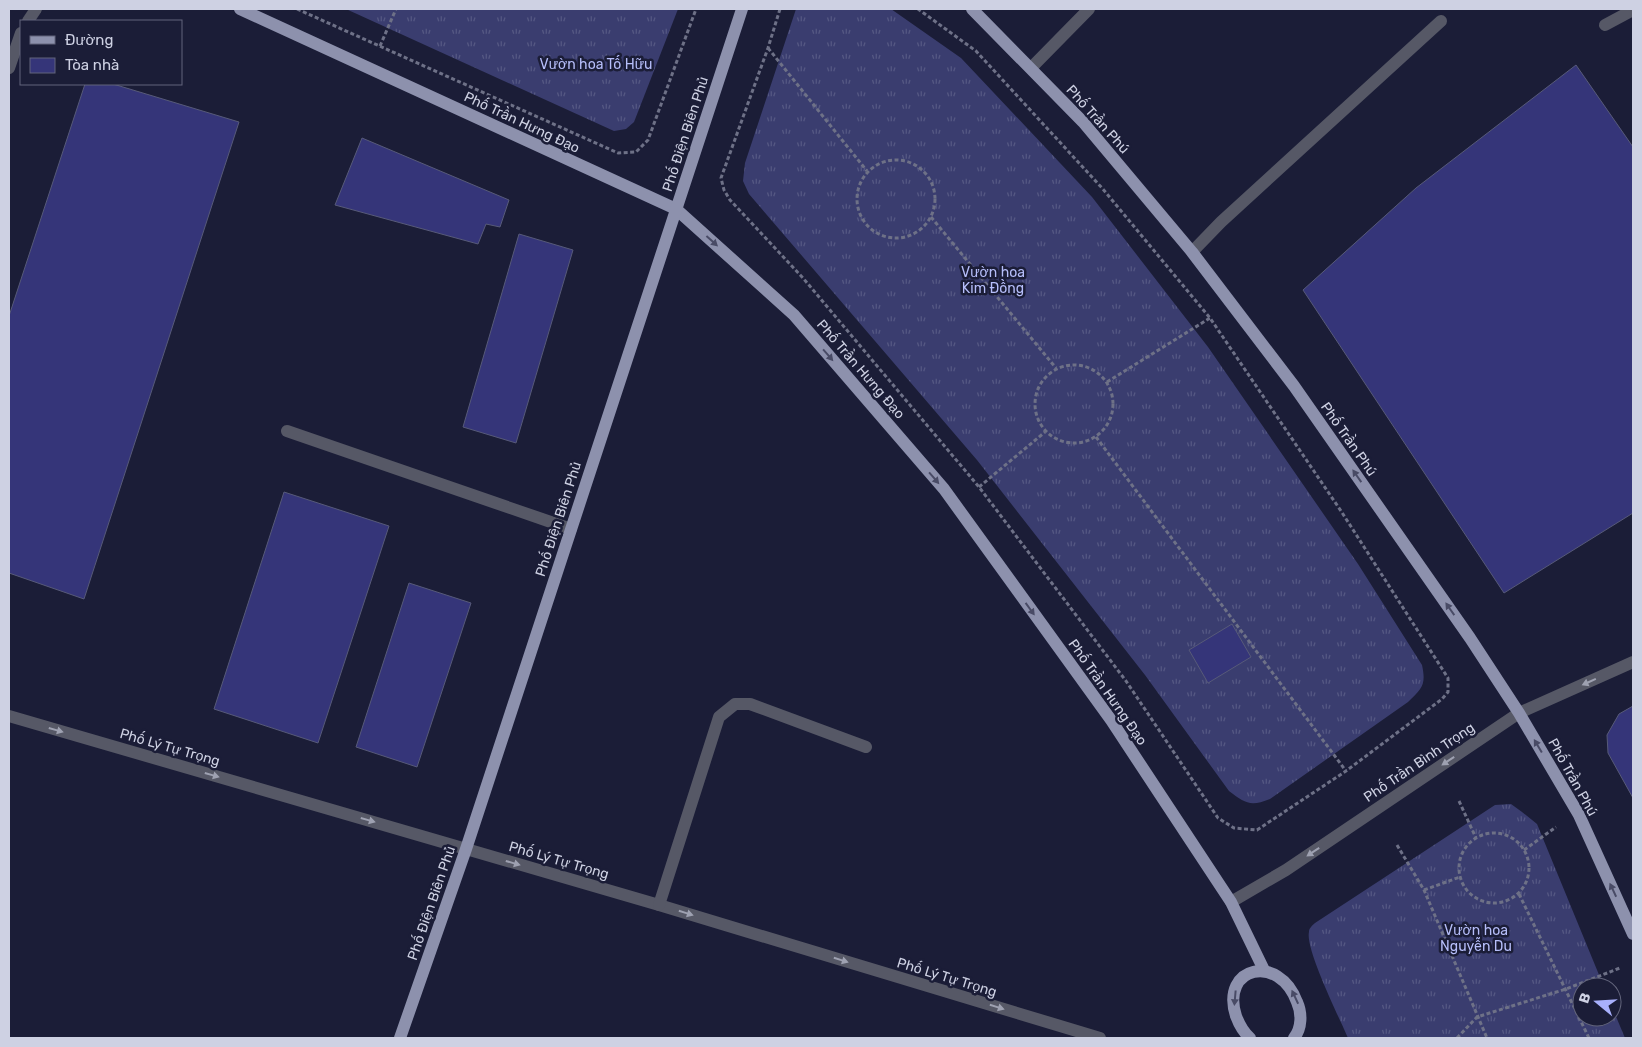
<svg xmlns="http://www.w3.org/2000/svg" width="1642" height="1047" viewBox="0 0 1642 1047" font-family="Rubik,sans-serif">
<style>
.grass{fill:url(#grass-tufts)}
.building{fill:#353579;stroke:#575a79}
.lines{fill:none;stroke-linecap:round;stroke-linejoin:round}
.path{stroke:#6e7187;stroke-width:3;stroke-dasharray:4 2.5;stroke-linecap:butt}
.minor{stroke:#565866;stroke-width:12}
.major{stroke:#8d91ad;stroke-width:12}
.oneway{fill:#494b66}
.oneway2{fill:#9ea1b1}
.labels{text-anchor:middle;stroke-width:5;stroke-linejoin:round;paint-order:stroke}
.park-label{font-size:14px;fill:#b6befa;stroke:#1b1d37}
.street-label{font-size:14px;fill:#ced1e3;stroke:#1b1d37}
</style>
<defs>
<pattern id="grass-tufts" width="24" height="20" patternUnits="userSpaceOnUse" patternTransform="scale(1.25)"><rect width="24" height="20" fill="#3a3d6f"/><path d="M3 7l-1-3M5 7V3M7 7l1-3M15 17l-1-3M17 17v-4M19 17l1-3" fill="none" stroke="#555883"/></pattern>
</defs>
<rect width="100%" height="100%" fill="#1b1d37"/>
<!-- grass -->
<g class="grass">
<path d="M346,9H678L634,122L626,129L614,131Z"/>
<path d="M796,9H891L961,58L1092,197L1208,347L1358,564L1422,665C1426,684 1423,688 1408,702L1270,799C1250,807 1245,803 1229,791L1145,675L977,460L749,194L743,181L745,163Z"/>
<path d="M1511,804L1522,812L1537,824L1604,987H1582V1017H1612V1007L1625,1038H1348C1340,1019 1305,949 1309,932C1309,928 1312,926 1315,923L1495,805Z"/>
</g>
<!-- building -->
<g class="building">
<path d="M1576,65L1633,147V513L1504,593L1303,290L1416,188Z"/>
<path d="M85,84H113L239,122L84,599L9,573V316Z"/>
<path d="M362,138L509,200L500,227L486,224L478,244L335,205Z"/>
<path d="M519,234L573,250L516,443L463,427Z"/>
<path d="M284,492L389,526L318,743L214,709Z"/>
<path d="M409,583L471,603L417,767L356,747Z"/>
<path d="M1232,624L1251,657L1208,683L1189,650Z"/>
<path d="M1633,706V798L1608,753L1607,735L1619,714Z"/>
</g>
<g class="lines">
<!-- path -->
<g class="path">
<path d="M297,9L618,153L636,152L648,140L696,9"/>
<path d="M780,9L768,48L721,178L724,190L730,200L803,278L979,487L1126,681L1218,818L1234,828L1257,830L1346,771L1442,699L1448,692V678L1341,511L1210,318L1102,188L976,51L918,9"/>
<path d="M380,46L396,9"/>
<path d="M768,48L867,171"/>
<circle cx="896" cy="199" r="39"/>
<path d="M931,217L1056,368"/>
<circle cx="1074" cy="404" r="39"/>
<path d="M1107,382L1210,318"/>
<path d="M1096,437L1346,771"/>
<path d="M979,487L1045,432"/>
<path d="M1459,801L1476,838"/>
<circle cx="1494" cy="868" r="35"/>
<path d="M1397,845L1424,890L1487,1038"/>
<path d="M1524,850L1556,827"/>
<path d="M1424,890L1460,877"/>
<path d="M1519,894L1589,1038"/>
<path d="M1457,1038L1477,1017L1566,989L1620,968"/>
</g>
<!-- minor -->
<g class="minor">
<path d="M28,21L36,9"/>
<path d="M1605,25L1633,10"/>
<path d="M9,68L21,33"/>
<path d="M1031,68L1089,9"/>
<path d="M1192,252L1221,222L1441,21"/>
<path d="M287,431L571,529"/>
<path d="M9,716L659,905L1100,1038"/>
<path d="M1231,902L1286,870L1519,713L1633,662"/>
<path d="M659,905L719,717L735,704H750L866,747"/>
</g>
<!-- major -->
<g class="major">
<path d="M240,9L676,209L794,315L944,489L1111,720L1231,902L1264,970"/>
<path d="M972,9L1083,122L1192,252L1294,386L1470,638L1519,713L1579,815L1633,934"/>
<path d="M400,1038L466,849L742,9"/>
<path d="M1250,1038C1243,1032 1239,1024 1236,1016C1220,966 1279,953 1297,1002C1302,1013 1302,1028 1294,1038"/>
</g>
</g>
<!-- one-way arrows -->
<defs><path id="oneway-solid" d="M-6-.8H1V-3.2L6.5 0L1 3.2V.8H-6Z" transform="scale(1.25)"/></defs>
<g class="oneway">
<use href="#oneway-solid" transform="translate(712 241) rotate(42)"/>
<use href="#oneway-solid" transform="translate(828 355) rotate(49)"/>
<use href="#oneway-solid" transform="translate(1357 476) rotate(-125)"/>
<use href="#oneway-solid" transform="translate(934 478) rotate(49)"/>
<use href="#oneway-solid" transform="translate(1030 609) rotate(54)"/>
<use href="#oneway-solid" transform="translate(1450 609) rotate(-125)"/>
<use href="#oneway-solid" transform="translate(1538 746) rotate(-121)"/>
<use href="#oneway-solid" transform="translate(1613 890) rotate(-115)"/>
<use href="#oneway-solid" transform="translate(1295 997) rotate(-115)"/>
<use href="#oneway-solid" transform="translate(1235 998) rotate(95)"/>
</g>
<g class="oneway2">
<use href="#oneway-solid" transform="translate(1589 682) rotate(156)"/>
<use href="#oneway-solid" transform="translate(56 730) rotate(16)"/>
<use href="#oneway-solid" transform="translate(1448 761) rotate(146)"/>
<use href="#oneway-solid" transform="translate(212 775) rotate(16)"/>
<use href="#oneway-solid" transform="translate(368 820) rotate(16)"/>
<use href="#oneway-solid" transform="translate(1313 852) rotate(146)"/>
<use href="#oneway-solid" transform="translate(513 863) rotate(16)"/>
<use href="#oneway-solid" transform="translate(686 913) rotate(17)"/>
<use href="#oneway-solid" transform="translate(841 960) rotate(17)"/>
<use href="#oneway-solid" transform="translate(997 1007) rotate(17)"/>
</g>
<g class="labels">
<!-- park labels -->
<g class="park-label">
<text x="596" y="69">Vườn hoa Tố Hữu</text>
<text x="993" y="277">Vườn hoa<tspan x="993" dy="16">Kim Đồng</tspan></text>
<text x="1476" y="935">Vườn hoa<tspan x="1476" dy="16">Nguyễn Du</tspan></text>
</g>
<!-- street labels -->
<g class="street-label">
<text transform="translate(1098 119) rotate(48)" y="5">Phố Trần Phú</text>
<text transform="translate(522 122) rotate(25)" y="5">Phố Trần Hưng Đạo</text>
<text transform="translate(685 134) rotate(-72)" y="5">Phố Điện Biên Phủ</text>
<text transform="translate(861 369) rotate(49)" y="5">Phố Trần Hưng Đạo</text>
<text transform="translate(1349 439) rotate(55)" y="5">Phố Trần Phú</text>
<text transform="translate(558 519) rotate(-72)" y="5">Phố Điện Biên Phủ</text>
<text transform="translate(1108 692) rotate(55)" y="5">Phố Trần Hưng Đạo</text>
<text transform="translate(170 747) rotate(16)" y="5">Phố Lý Tự Trọng</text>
<text transform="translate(1419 762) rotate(-34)" y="5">Phố Trần Bình Trọng</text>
<text transform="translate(1573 777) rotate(61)" y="5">Phố Trần Phú</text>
<text transform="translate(559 860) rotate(16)" y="5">Phố Lý Tự Trọng</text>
<text transform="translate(431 903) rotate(-71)" y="5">Phố Điện Biên Phủ</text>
<text transform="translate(947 977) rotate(17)" y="5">Phố Lý Tự Trọng</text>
</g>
</g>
<!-- border -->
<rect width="1642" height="1047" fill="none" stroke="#ced1e3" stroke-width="20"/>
<!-- legend -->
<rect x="20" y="20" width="162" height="65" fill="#1b1d37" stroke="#63657c"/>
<rect x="30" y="36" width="25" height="8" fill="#8d91ad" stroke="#63657c"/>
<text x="65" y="45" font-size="15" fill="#ced1e3">Đường</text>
<rect x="30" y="58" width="25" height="15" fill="#353579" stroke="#63657c"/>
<text x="65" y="70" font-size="15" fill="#ced1e3">Tòa nhà</text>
<!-- north arrow -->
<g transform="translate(1597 1002) rotate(288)"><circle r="24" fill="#1b1d37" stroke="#63657c"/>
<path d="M0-4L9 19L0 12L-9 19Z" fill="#a8b0fc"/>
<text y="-8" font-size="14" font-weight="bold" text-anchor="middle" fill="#ced1e3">B</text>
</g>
</svg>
